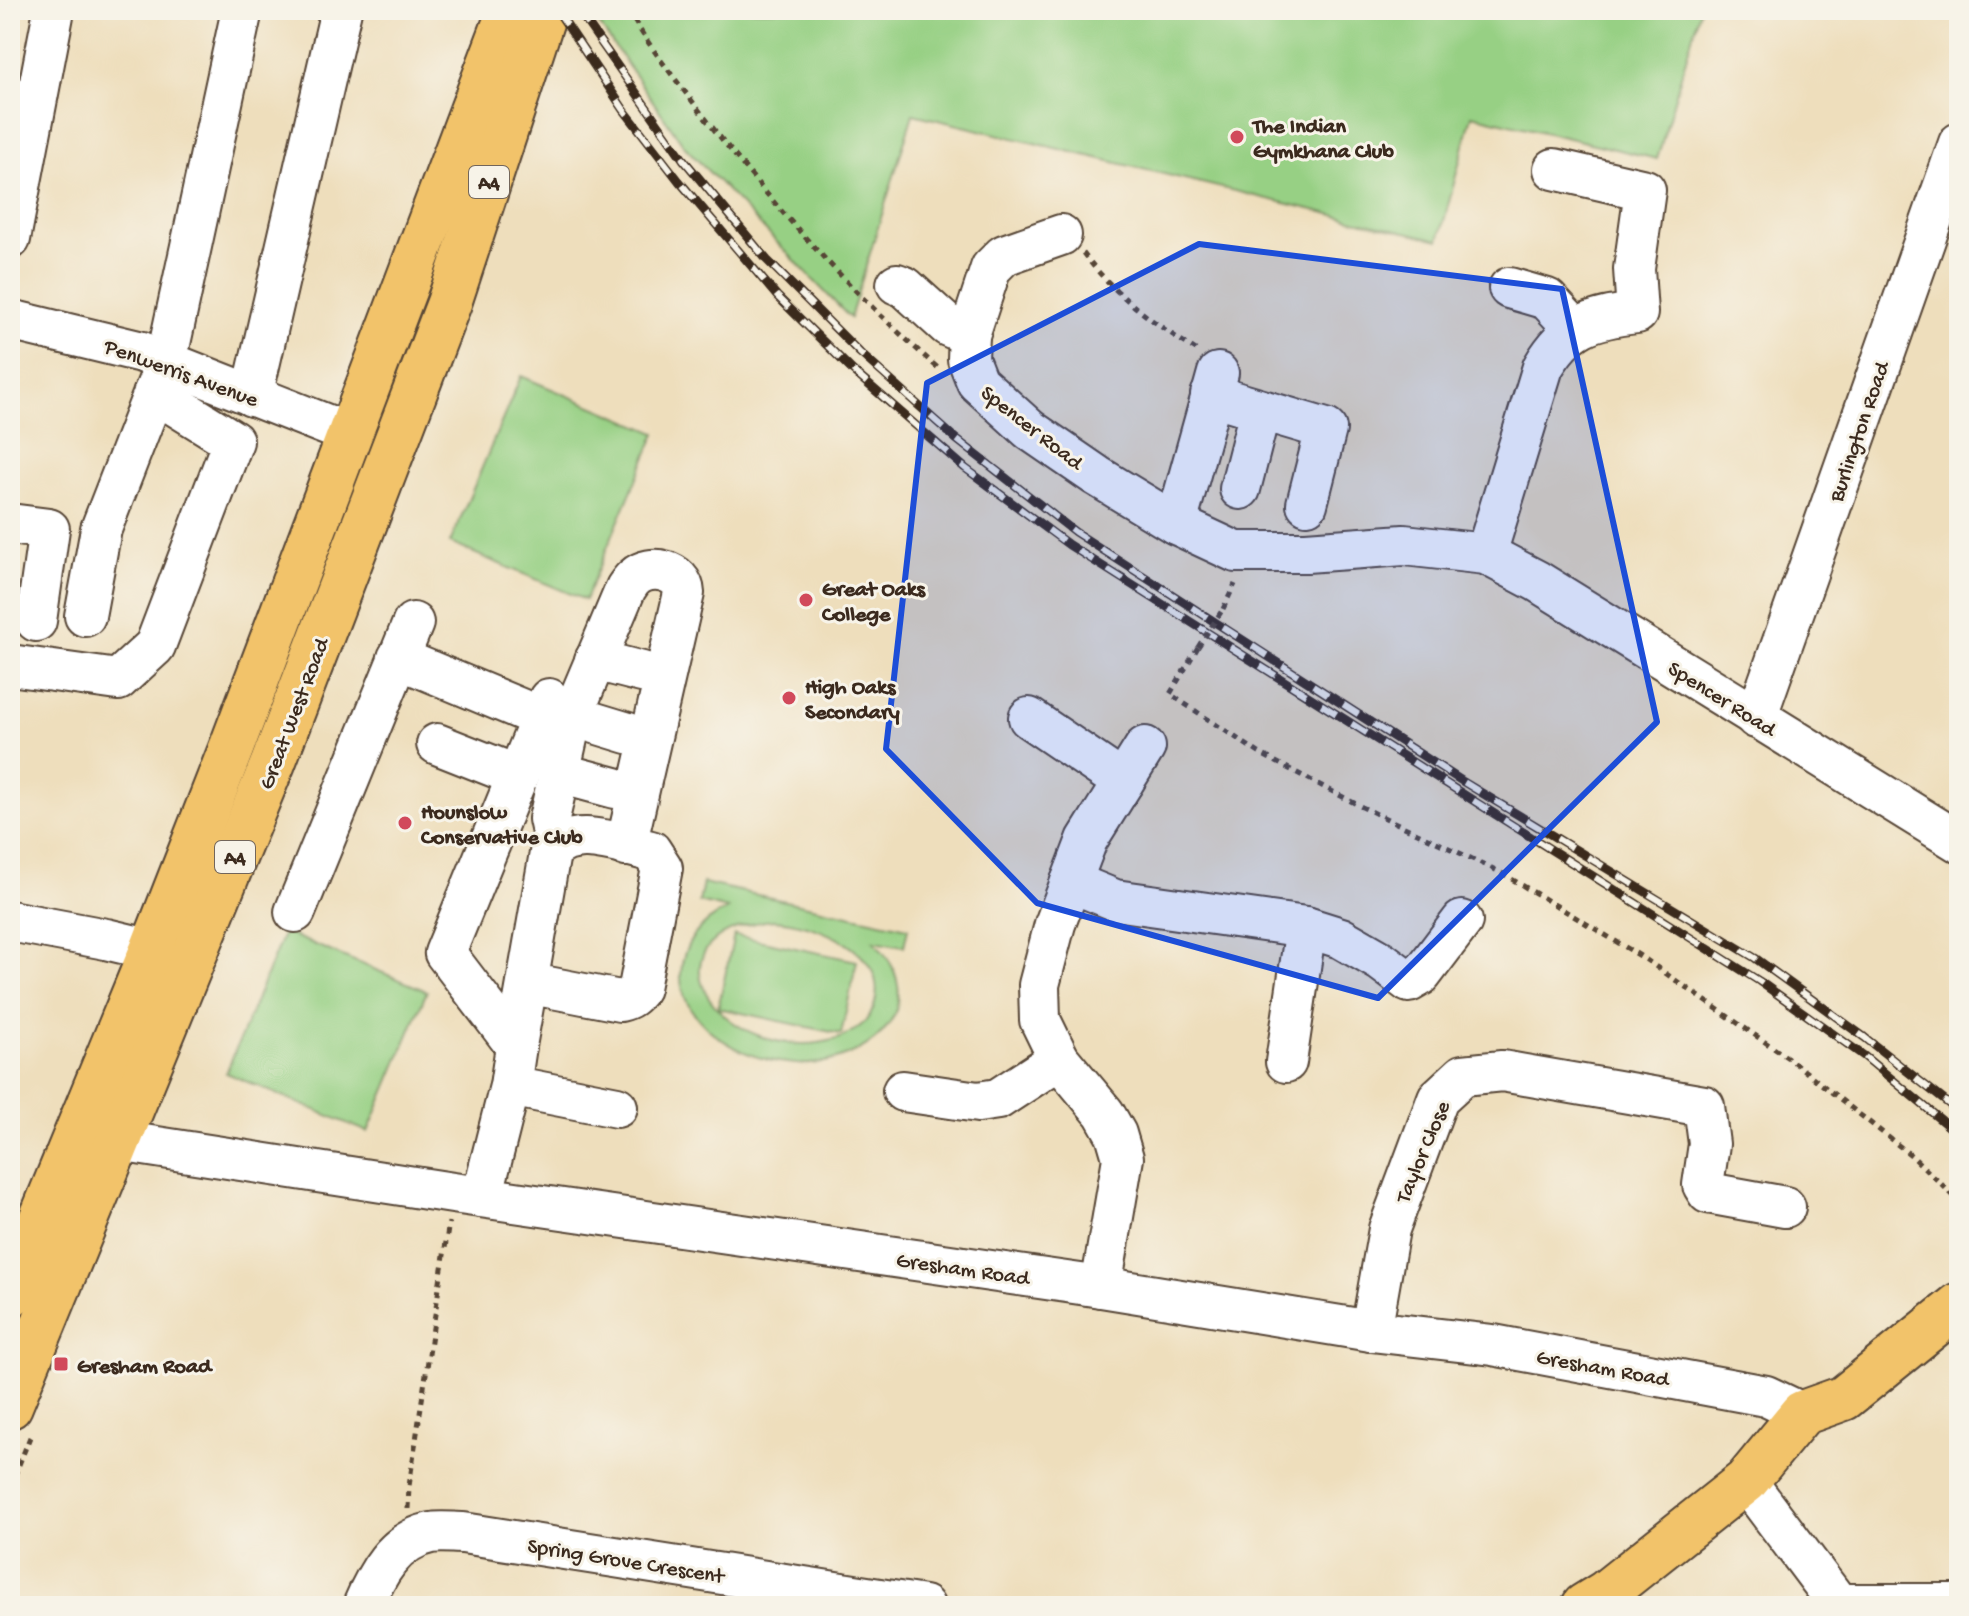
<svg xmlns="http://www.w3.org/2000/svg" width="1969" height="1616" viewBox="0 0 1969 1616" font-family="'Gochi Hand',sans-serif">
<style>
.green{fill:#97d084;stroke:#697d51;stroke-width:2;fill-rule:evenodd}
.lines{fill:none;stroke-linecap:round;stroke-linejoin:round}
.minor-casing{stroke:#564536;stroke-width:44}
.major-casing{stroke:#564536;stroke-width:48}
.highway-casing{stroke:#564536;stroke-width:48}
.path{stroke:#564536;stroke-width:5;stroke-dasharray:6 6;stroke-linecap:butt}
.minor{stroke:#fff;stroke-width:40}
.major{stroke:#f2c36a;stroke-width:44}
.highway{stroke:#f2c36a;stroke-width:44}
.rail-casing{stroke:#3b2a1e;stroke-width:9}
.rail{stroke:#f7f3e8;stroke-width:6;stroke-dasharray:18;stroke-linecap:butt}
.path-bridge{stroke:#564536;stroke-width:5;stroke-dasharray:6 6;stroke-linecap:butt}
.marked{fill:#1d4ed8;fill-opacity:0.2;stroke:#1d4ed8;stroke-width:6;stroke-linejoin:round}
.poi-dot{fill:#d1495b;stroke:#f7f3e8;stroke-width:3}
.labels{text-anchor:middle;stroke-width:6;stroke-linejoin:round;paint-order:stroke}
.shield{fill:#f7f3e8;stroke:#73665b;stroke-width:2}
.shield-label{font-size:20px;font-weight:bold;fill:#3b2a1e}
.poi-label{font-size:22px;font-weight:bold;fill:#3b2a1e;stroke:#f7f3e8;text-anchor:start}
.street-label{font-size:22px;fill:#3b2a1e;stroke:#f7f3e8}
</style>
<rect width="100%" height="100%" fill="#f7f3e8"/>
<filter id="ink" filterUnits="userSpaceOnUse"><feTurbulence type="fractalNoise" baseFrequency=".0125" numOctaves="2"/><feDisplacementMap in="SourceGraphic" scale="16" xChannelSelector="R" yChannelSelector="G"/><feConvolveMatrix kernelMatrix="1 2 1 2 8 2 1 2 1" color-interpolation-filters="sRGB"/></filter>
<filter id="wash" filterUnits="userSpaceOnUse"><feTurbulence type="fractalNoise" baseFrequency=".006" numOctaves="4" result="noise"/><feDisplacementMap in="SourceGraphic" scale="32" xChannelSelector="R" yChannelSelector="G"/><feGaussianBlur stdDeviation="1.8" result="paint"/><feColorMatrix in="noise" values="0 0 0 0 0 0 0 0 0 0 0 0 0 0 0 0 0 1.4 0 .05"/><feComposite in="paint" operator="in"/></filter>
<g filter="url(#wash)">
<rect width="100%" height="100%" fill="#eedebc"/>
<!-- green -->
<g class="green">
<path d="M589,10H1700L1657,159L1472,115L1439,240L913,114L850,318L685,147Z"/>
<path d="M521,376L656,433L585,600L450,543Z"/>
<path d="M703,883L908,928L904,946L874,941C880,948 888,957 892,966C921,1028 849,1067 796,1064C762,1062 732,1050 707,1028C692,1014 680,996 681,974C682,943 701,922 728,909L699,902ZM773,920C813,922 889,950 875,1003C871,1021 854,1033 837,1039C730,1071 625,938 773,920Z"/>
<path d="M284,932L427,991L368,1132L226,1073Z"/>
<path d="M734,935L857,961L841,1034L718,1008Z"/>
</g>
</g>
<g filter="url(#ink)">
<g class="lines">
<defs>
<g id="minor">
<path d="M1061,235L1004,255L991,268L969,335L968,359L977,382L1030,430L1097,476L1176,524L1218,373"/>
<path d="M10,239L54,10"/>
<path d="M897,284L905,287L948,326L969,335"/>
<path d="M1509,288L1547,299L1574,328"/>
<path d="M10,320L142,352L350,434"/>
<path d="M1211,395L1326,429L1307,504"/>
<path d="M252,396L341,10"/>
<path d="M1240,489L1260,411"/>
<path d="M10,524L49,529L36,621"/>
<path d="M1176,524L1236,552H1306L1404,545L1486,554L1537,581L1959,842"/>
<path d="M1486,554L1543,367C1567,326 1591,318 1637,313L1634,269L1645,190L1554,169"/>
<path d="M85,616L101,529L166,362L242,10"/>
<path d="M398,658L542,718"/>
<path d="M595,660L642,672"/>
<path d="M10,665L118,680L155,646L233,441L154,392"/>
<path d="M572,716L628,733"/>
<path d="M1029,718L1123,782"/>
<path d="M1756,718L1959,143"/>
<path d="M437,744L518,776"/>
<path d="M559,773L615,788"/>
<path d="M555,846L549,819L572,716L626,588C629,584 631,580 635,577C650,563 683,570 684,593L626,846"/>
<path d="M1071,882L1115,900L1306,927L1341,938L1381,961L1409,982L1421,975L1462,921"/>
<path d="M295,912L413,623"/>
<path d="M10,921L106,939L152,950"/>
<path d="M516,1046L550,853C572,824 620,845 651,851L662,868L639,988C633,996 629,999 620,1001L527,983"/>
<path d="M1286,1062L1306,927"/>
<path d="M510,1086L617,1107"/>
<path d="M903,1091L978,1102L998,1099L1059,1059"/>
<path d="M118,1141L453,1193L1101,1287L1371,1331L1493,1345L1766,1396L1802,1413"/>
<path d="M482,1197L510,1086L516,1046L445,953L549,699"/>
<path d="M1101,1287L1123,1158L1116,1134L1104,1113L1059,1059L1040,1020L1039,985L1055,924L1087,840L1145,747"/>
<path d="M1371,1331L1389,1229L1438,1098L1463,1075L1502,1071L1704,1106L1709,1144L1703,1185L1708,1193L1785,1207"/>
<path d="M1746,1481L1840,1606"/>
<path d="M1840,1604H1959"/>
<path d="M363,1606C376,1575 394,1540 431,1533C441,1531 453,1533 463,1533L924,1606"/>
</g>
<path id="major" d="M1584,1606L1605,1593L1746,1481L1802,1413L1844,1398L1959,1305"/>
<g id="highway">
<path d="M10,1295L152,950L232,746L510,10"/>
<path d="M10,1406L273,763L449,303L545,10"/>
</g>
</defs>
<!-- minor casing -->
<use href="#minor" class="minor-casing"/>
<!-- major casing -->
<use href="#major" class="major-casing"/>
<!-- highway casing -->
<use href="#highway" class="highway-casing"/>
<!-- path -->
<g class="path">
<path d="M628,10C648,46 677,81 702,114C774,207 849,290 938,368"/>
<path d="M1083,253C1114,294 1153,323 1196,350"/>
<path d="M1223,609L1235,584"/>
<path d="M1198,647L1170,694L1259,753L1362,807L1500,872L1642,957L1791,1060L1912,1156L1959,1201"/>
<path d="M10,1487L32,1432"/>
<path d="M408,1509L409,1486L449,1222"/>
</g>
<!-- minor -->
<use href="#minor" class="minor"/>
<!-- major -->
<use href="#major" class="major"/>
<!-- highway -->
<use href="#highway" class="highway"/>
<defs>
<g id="rail">
<path d="M557,10L624,110L679,181L777,296L853,371L965,468L1069,545L1759,981L1864,1056L1959,1135"/>
<path d="M578,10L683,159L767,260L860,353L956,439L1075,532L1462,781L1755,958L1864,1037L1959,1112"/>
</g>
</defs>
<!-- rail casing -->
<use href="#rail" class="rail-casing"/>
<!-- rail -->
<use href="#rail" class="rail"/>
<!-- path-bridge -->
<path class="path-bridge" d="M1198,647L1223,609"/>
</g>
</g>
<!-- marked area -->
<path class="marked" d="M1199,244L1562,289L1657,722L1378,998L1037,903L886,749L927,383Z"/>
<!-- markers -->
<g class="poi-dot">
<circle cx="1237" cy="137" r="8"/>
<circle cx="806" cy="600" r="8"/>
<circle cx="789" cy="698" r="8"/>
<circle cx="405" cy="823" r="8"/>
<rect x="53" y="1356" width="16" height="16" rx="4"/>
</g>
<g class="labels">
<!-- shield labels -->
<g class="shield">
<rect x="469" y="166" width="40" height="32" rx="6"/>
<rect x="215" y="841" width="40" height="32" rx="6"/>
</g>
<g class="shield-label">
<text x="489" y="189">A4</text>
<text x="235" y="864">A4</text>
</g>
<!-- poi labels -->
<g class="poi-label">
<text x="1253" y="132">The Indian<tspan x="1253" dy="25">Gymkhana Club</tspan></text>
<text x="822" y="595">Great Oaks<tspan x="822" dy="25">College</tspan></text>
<text x="805" y="693">High Oaks<tspan x="805" dy="25">Secondary</tspan></text>
<text x="421" y="818">Hounslow<tspan x="421" dy="25">Conservative Club</tspan></text>
<text x="77" y="1372">Gresham Road</text>
</g>
<!-- street labels -->
<g class="street-label">
<text transform="translate(182 371) rotate(20)" y="8">Penwerris Avenue</text>
<text transform="translate(1033 426) rotate(38)" y="8">Spencer Road</text>
<text transform="translate(1857 431) rotate(-71)" y="8">Burlington Road</text>
<text transform="translate(1723 697) rotate(32)" y="8">Spencer Road</text>
<text transform="translate(292 713) rotate(-69)" y="8">Great West Road</text>
<text transform="translate(1421 1151) rotate(-67)" y="8">Taylor Close</text>
<text transform="translate(963 1267) rotate(8)" y="8">Gresham Road</text>
<text transform="translate(1603 1366) rotate(10)" y="8">Gresham Road</text>
<text transform="translate(626 1559) rotate(9)" y="8">Spring Grove Crescent</text>
</g>
</g>
<!-- margin -->
<rect width="1969" height="1616" fill="none" stroke="#f7f3e8" stroke-width="40"/>
</svg>
